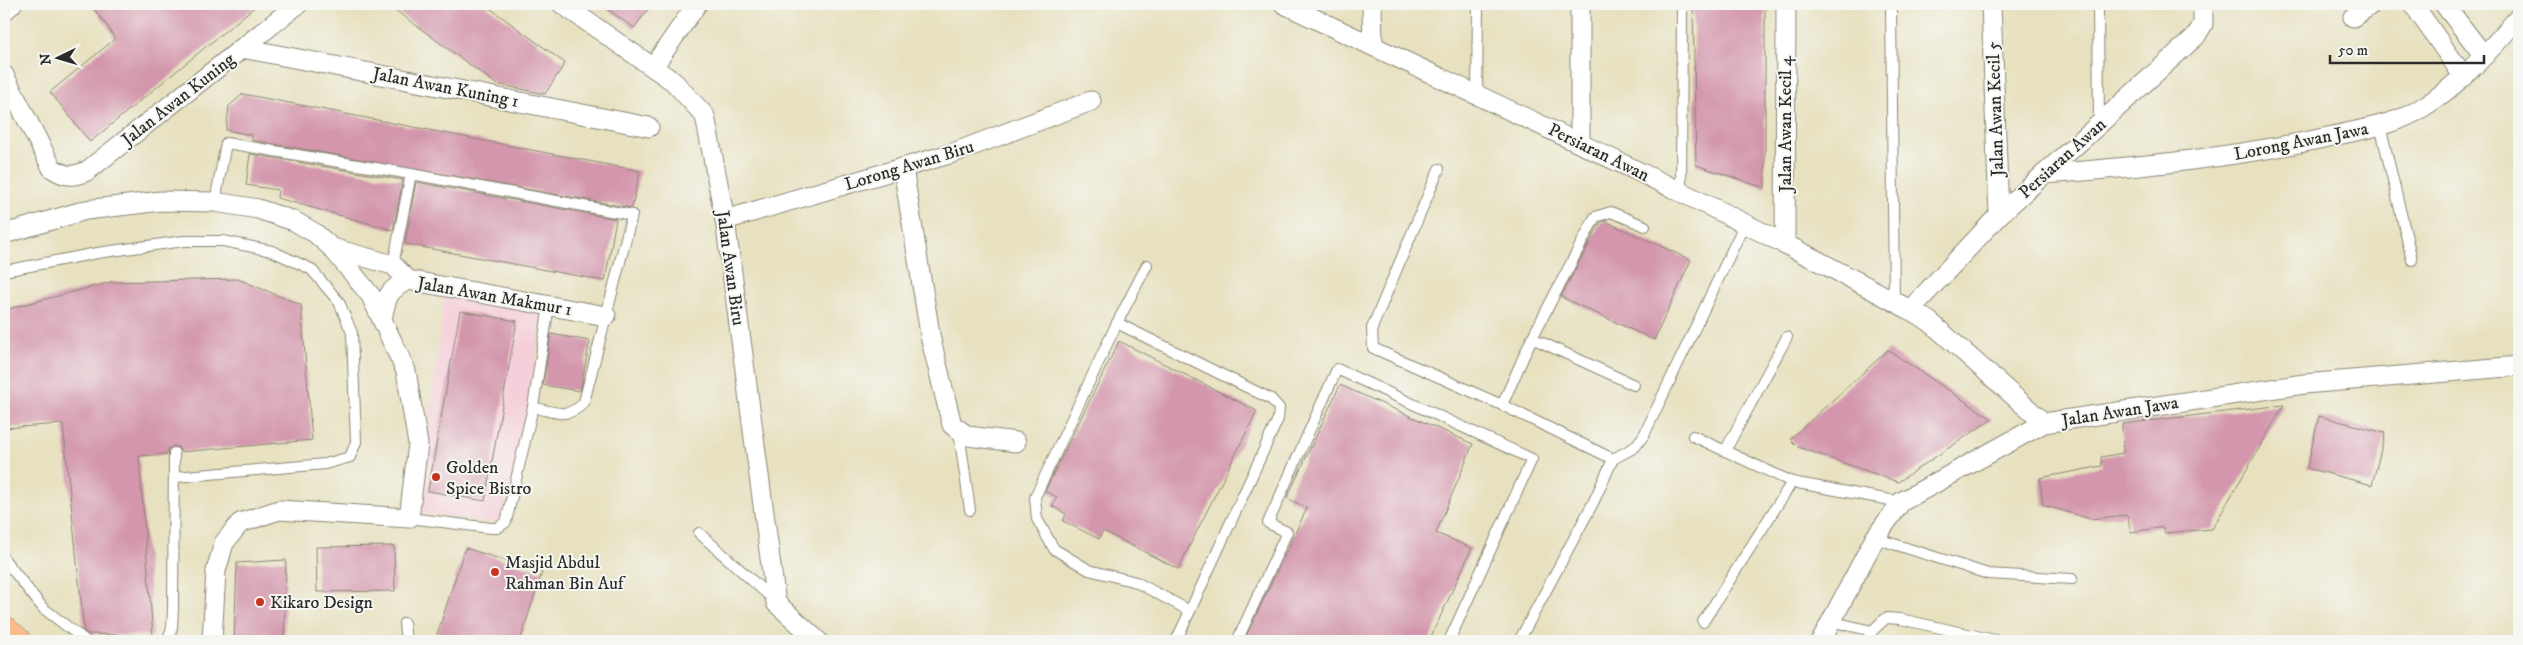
<svg xmlns="http://www.w3.org/2000/svg" width="2523" height="645" viewBox="0 0 2523 645" font-family="'IM FELL DW Pica',serif">
<style>
.built{fill:#f5cfd9}
.building{fill:#d396ac}
.lines{fill:none;stroke-linecap:round;stroke-linejoin:round}
.service-casing{stroke:#898675;stroke-width:12}
.minor-casing{stroke:#898675;stroke-width:21}
.primary-casing{stroke:#898675;stroke-width:29}
.service{stroke:#fff;stroke-width:10}
.minor{stroke:#fff;stroke-width:19}
.primary{stroke:#fbbb8c;stroke-width:28}
.poi-dot{fill:#c8321e;stroke:#f6f6f2;stroke-width:2}
.labels{text-anchor:middle;stroke-width:4;stroke-linejoin:round;paint-order:stroke}
.street-label{font-size:18px;fill:#2b2b2b;stroke:#f6f6f2}
.poi-label{font-size:18px;fill:#2b2b2b;stroke:#f6f6f2;text-anchor:start}
</style>
<rect width="100%" height="100%" fill="#f6f6f2"/>
<filter id="ink" filterUnits="userSpaceOnUse"><feTurbulence type="fractalNoise" baseFrequency=".02" numOctaves="2"/><feDisplacementMap in="SourceGraphic" scale="10" xChannelSelector="R" yChannelSelector="G"/><feConvolveMatrix kernelMatrix="1 2 1 2 8 2 1 2 1" color-interpolation-filters="sRGB"/></filter>
<filter id="wash" filterUnits="userSpaceOnUse"><feTurbulence type="fractalNoise" baseFrequency=".0096" numOctaves="4" result="noise"/><feDisplacementMap in="SourceGraphic" scale="20" xChannelSelector="R" yChannelSelector="G"/><feGaussianBlur stdDeviation="1.12" result="paint"/><feColorMatrix in="noise" values="0 0 0 0 0 0 0 0 0 0 0 0 0 0 0 0 0 1.4 0 .05"/><feComposite in="paint" operator="in"/></filter>
<g filter="url(#wash)">
<rect width="100%" height="100%" fill="#e7e1bf"/>
<!-- built -->
<path class="built" d="M444,296L543,311L529,406L503,514L498,522L493,523L418,513Z"/>
<g id="blocks">
<!-- building -->
<g class="building">
<path d="M90,4H258L90,142L50,92L115,39L108,27Z"/>
<path d="M387,4H484L565,63L545,94L496,84Z"/>
<path d="M600,4H652L634,28Z"/>
<path d="M1693,4H1765V188L1696,165Z"/>
<path d="M243,94L640,171L632,208L252,140V135L226,130L229,106Z"/>
<path d="M250,154L403,180L393,230L277,198L278,190L246,185Z"/>
<path d="M416,182L616,219L605,281L405,244Z"/>
<path d="M1605,221L1691,260L1654,340L1561,297L1600,223Z"/>
<path d="M238,279L301,305L312,440L181,452L178,447L174,446L168,449L167,454L139,456L153,636L88,634L84,631L63,424L4,428V310L111,282Z"/>
<path d="M460,311L517,321L485,501L428,491Z"/>
<path d="M551,334L590,341L580,391L543,385Z"/>
<path d="M1119,341L1257,411L1178,569L1103,531L1099,539L1063,521L1066,514L1052,506L1057,497L1045,491Z"/>
<path d="M1888,350L1992,419L1898,482L1798,447L1790,439Z"/>
<path d="M1340,385L1473,444L1436,533L1472,548L1429,641H1244L1307,508L1287,498Z"/>
<path d="M2284,405L2212,529L2164,533L2163,527L2131,532L2127,515L2091,519L2043,505L2040,478L2102,466L2101,457L2123,453L2122,424Z"/>
<path d="M2319,416L2385,433L2372,485L2307,468Z"/>
<path d="M394,546L395,591L317,592L316,547Z"/>
<path d="M465,548L542,572L520,641H435Z"/>
<path d="M286,560L284,641H234L237,563Z"/>
</g>
</g>
</g>
<g filter="url(#ink)">
<use href="#blocks" fill-opacity="0" stroke="#898675" stroke-width="1"/>
<g class="lines">
<defs>
<g id="service">
<path d="M1891,4L1894,301"/>
<path d="M2098,4L2099,124"/>
<path d="M1477,96L1478,4"/>
<path d="M2380,125L2412,260"/>
<path d="M1439,169L1372,328L1373,348L1502,405"/>
<path d="M1681,193L1682,4"/>
<path d="M215,202L226,143L411,174L632,215L584,402C569,420 553,412 533,407"/>
<path d="M393,265L411,174"/>
<path d="M4,271L97,253L184,241H223L272,251L287,258L311,269L339,302L352,333L356,442L350,457L325,464L175,477"/>
<path d="M1117,323L1147,265"/>
<path d="M1532,338L1634,385"/>
<path d="M959,432L970,510"/>
<path d="M1693,436L1792,482L1901,502"/>
<path d="M1725,451L1787,337"/>
<path d="M1613,459L1502,405L1532,338L1595,217L1611,212L1645,226"/>
<path d="M409,518L491,528H497L506,522L533,407L549,305"/>
<path d="M699,533L775,601"/>
<path d="M1875,538L1988,574L2072,579"/>
<path d="M4,559L43,608L86,641"/>
<path d="M1830,621L1872,631L1886,618L1900,619L1999,641"/>
<path d="M1703,622L1792,482"/>
<path d="M404,623L406,641"/>
<path d="M167,641L172,628L173,609L174,453"/>
<path d="M1176,641L1190,611L1278,419L1279,408L1271,399L1117,323L1035,497L1037,519L1054,549L1089,570L1136,582L1190,611"/>
<path d="M1237,641L1287,532L1268,523L1337,369L1532,459L1449,641"/>
<path d="M1519,641L1593,503L1613,459L1635,447L1644,435L1745,223"/>
<path d="M1867,641L1872,631"/>
</g>
<g id="minor">
<path d="M562,4L674,82L705,116L725,220L776,603L818,641"/>
<path d="M1284,4C1493,104 1706,198 1910,310L1929,321L2044,423"/>
<path d="M1372,4L1373,46"/>
<path d="M1991,4L1999,215"/>
<path d="M2413,4L2464,77"/>
<path d="M2444,4L2484,56"/>
<path d="M4,11L12,4"/>
<path d="M2353,17L2372,4"/>
<path d="M242,48L649,127"/>
<path d="M653,67L697,4"/>
<path d="M4,75L52,168C65,177 73,177 87,171L298,4"/>
<path d="M1580,142V4"/>
<path d="M903,168L931,340L952,425L968,436L1016,442"/>
<path d="M2044,174C2142,167 2238,157 2333,136C2362,129 2395,125 2420,109C2460,85 2489,51 2519,17"/>
<path d="M725,220L953,153L1091,101"/>
<path d="M4,234L86,210L161,201L215,202L258,209L294,221L315,233L332,248L371,296L406,371L418,444L409,518L279,510L240,523L224,543L216,571L212,641"/>
<path d="M1785,245L1786,4"/>
<path d="M332,248L393,265L408,280L606,316"/>
<path d="M1910,310L1999,215L2196,36L2203,24V4"/>
<path d="M382,319C387,296 387,291 408,280"/>
<path d="M1821,641L1875,538L1901,502L2044,423L2304,384L2519,366"/>
</g>
<path id="primary" d="M4,630L17,641"/>
</defs>
<!-- service casing -->
<use href="#service" class="service-casing"/>
<!-- minor casing -->
<use href="#minor" class="minor-casing"/>
<!-- primary casing -->
<use href="#primary" class="primary-casing"/>
<!-- service -->
<use href="#service" class="service"/>
<!-- minor -->
<use href="#minor" class="minor"/>
<!-- primary -->
<use href="#primary" class="primary"/>
</g>
</g>
<!-- markers -->
<g class="poi-dot">
<circle cx="436" cy="477" r="5"/>
<circle cx="495" cy="572" r="5"/>
<circle cx="260" cy="602" r="5"/>
</g>
<g class="labels">
<!-- street labels -->
<g class="street-label">
<text transform="translate(446 87) rotate(11)" y="6">Jalan Awan Kuning 1</text>
<text transform="translate(178 99) rotate(-38)" y="6">Jalan Awan Kuning</text>
<text transform="translate(1995 109) rotate(-92)" y="6">Jalan Awan Kecil 5</text>
<text transform="translate(1785 124) rotate(-90)" y="6">Jalan Awan Kecil 4</text>
<text transform="translate(2301 141) rotate(-11)" y="6">Lorong Awan Jawa</text>
<text transform="translate(1599 152) rotate(26)" y="6">Persiaran Awan</text>
<text transform="translate(2062 158) rotate(-42)" y="6">Persiaran Awan</text>
<text transform="translate(909 165) rotate(-17)" y="6">Lorong Awan Biru</text>
<text transform="translate(731 268) rotate(82)" y="6">Jalan Awan Biru</text>
<text transform="translate(495 296) rotate(10)" y="6">Jalan Awan Makmur 1</text>
<text transform="translate(2120 411) rotate(-9)" y="6">Jalan Awan Jawa</text>
</g>
<!-- poi labels -->
<g class="poi-label">
<text x="446" y="473">Golden<tspan x="446" dy="21">Spice Bistro</tspan></text>
<text x="505" y="568">Masjid Abdul<tspan x="505" dy="21">Rahman Bin Auf</tspan></text>
<text x="270" y="608">Kikaro Design</text>
</g>
</g>
<!-- margin -->
<rect width="2523" height="645" fill="none" stroke="#f6f6f2" stroke-width="20"/>
<!-- north arrow -->
<g transform="translate(58 58) rotate(265)" stroke="#f6f6f2" stroke-width="4" paint-order="stroke">
<path d="M0-4L9 19L0 12L-9 19Z" fill="#2b2b2b"/>
<text y="-8" font-size="14" font-weight="bold" text-anchor="middle" fill="#2b2b2b">N</text>
</g>
<!-- scale -->
<path d="M2330 55v8h154v-8" fill="none" stroke="#2b2b2b" stroke-width="2.5"/>
<text x="2338" y="55" font-size="15" fill="#2b2b2b" stroke="#f6f6f2" stroke-width="4" paint-order="stroke">50 m</text>
</svg>
